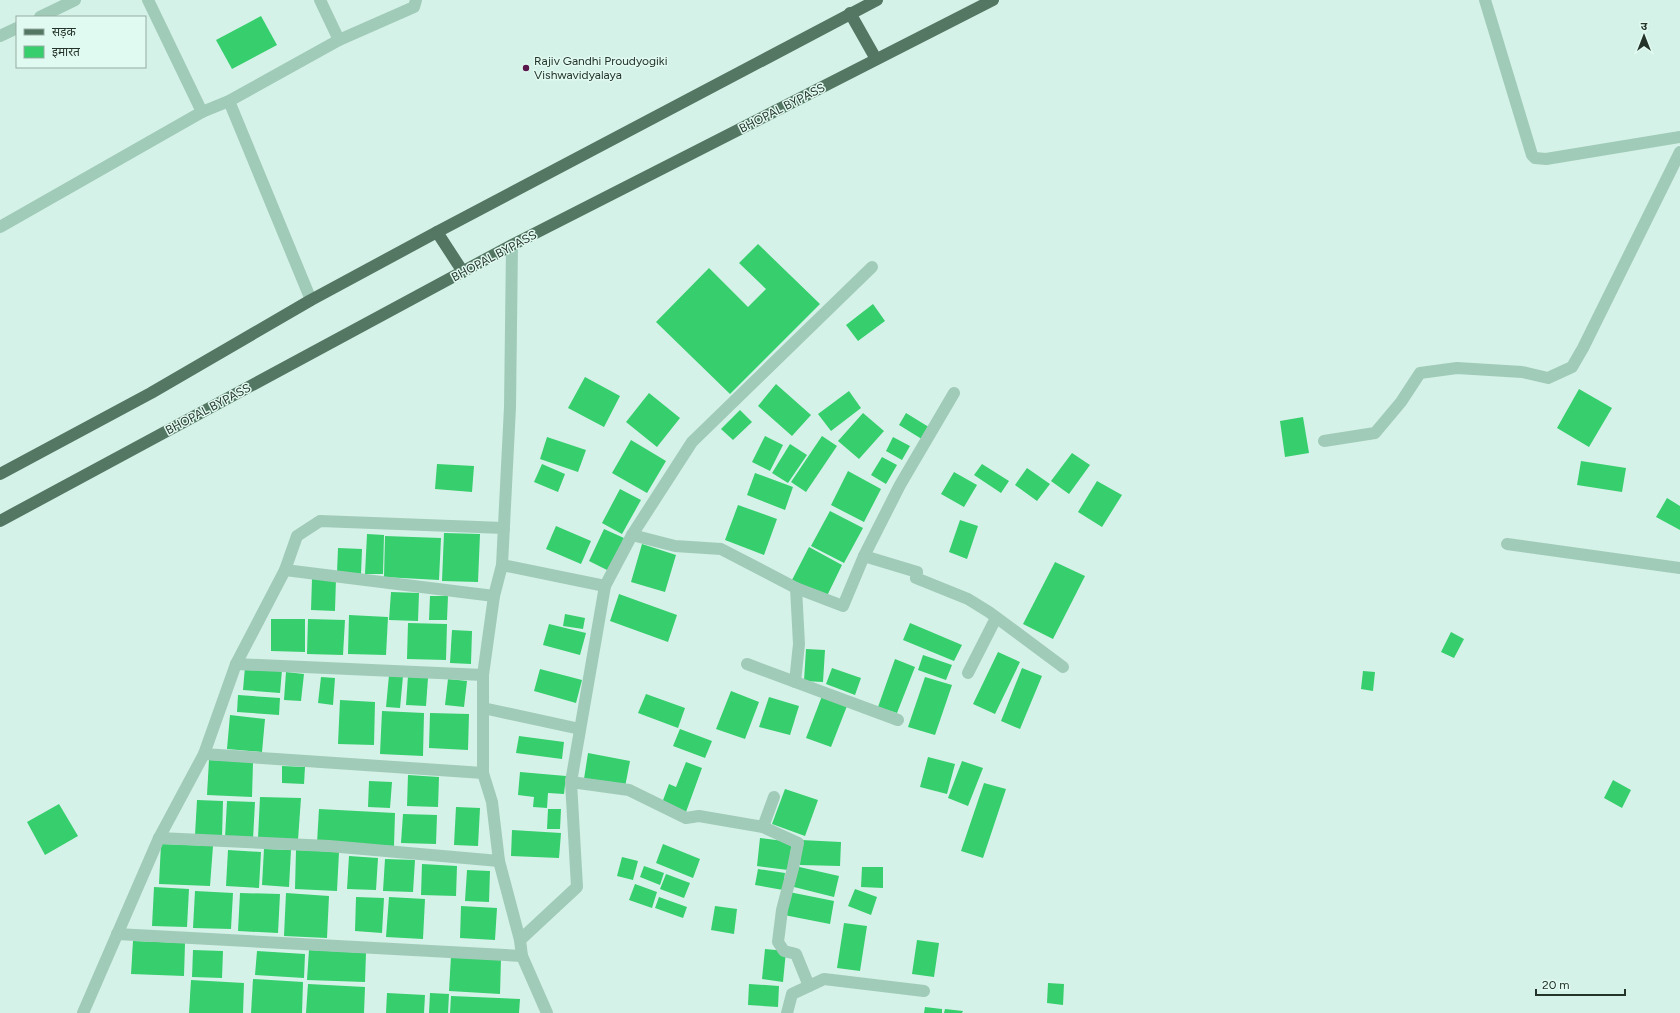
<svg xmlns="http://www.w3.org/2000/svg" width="1680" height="1013" viewBox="0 0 1680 1013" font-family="Figtree,'Noto Sans Devanagari',sans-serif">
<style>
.building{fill:#37ce6d}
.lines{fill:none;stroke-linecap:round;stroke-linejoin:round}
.lane{stroke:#a1cbb9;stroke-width:12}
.street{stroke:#a1cbb9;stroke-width:12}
.primary{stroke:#547764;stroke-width:12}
.poi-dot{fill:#58184c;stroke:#e1faf1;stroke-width:1.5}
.labels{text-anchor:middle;stroke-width:3;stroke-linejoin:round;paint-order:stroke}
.poi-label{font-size:12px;fill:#24342b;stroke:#e1faf1;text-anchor:start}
.street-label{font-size:12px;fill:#24342b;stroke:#e1faf1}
</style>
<rect width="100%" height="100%" fill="#d5f2e8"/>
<!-- building -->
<g class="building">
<path d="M261,16L277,45L232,69L216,40Z"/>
<path d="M758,244L820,304L730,394L656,322L709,268L748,307L766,289L739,263Z"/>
<path d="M873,304L885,321L858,341L846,325Z"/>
<path d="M585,377L620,396L604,427L568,408Z"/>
<path d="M776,384L811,415L792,436L758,406Z"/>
<path d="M1579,389L1612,408L1589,447L1557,428Z"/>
<path d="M849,391L861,408L831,431L818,414Z"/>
<path d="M649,393L680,418L657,447L626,422Z"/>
<path d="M740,410L752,422L733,440L721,429Z"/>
<path d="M863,413L884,431L859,459L838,441Z"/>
<path d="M906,413L932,429L925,441L899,425Z"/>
<path d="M1303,417L1309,453L1285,457L1280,421Z"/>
<path d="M765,436L783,445L770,471L752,462Z"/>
<path d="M822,436L837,446L806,492L791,482Z"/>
<path d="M547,437L586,450L578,472L540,459Z"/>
<path d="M893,437L910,446L902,460L886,451Z"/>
<path d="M631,440L666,461L647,493L612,473Z"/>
<path d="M790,444L807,455L788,483L772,473Z"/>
<path d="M1072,453L1090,465L1069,494L1051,481Z"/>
<path d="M882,457L897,465L886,484L871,475Z"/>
<path d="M1581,461L1626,468L1622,492L1577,485Z"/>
<path d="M437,464L474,466L472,492L435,489Z"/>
<path d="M542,464L565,474L558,492L534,482Z"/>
<path d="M982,464L1009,481L1001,493L974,475Z"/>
<path d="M1027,468L1050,484L1037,501L1015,485Z"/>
<path d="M848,471L881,489L864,522L831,505Z"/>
<path d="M954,472L977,485L964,507L941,494Z"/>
<path d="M755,473L793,487L785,510L747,495Z"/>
<path d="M1097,481L1122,495L1102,527L1078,512Z"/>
<path d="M620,489L641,500L622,534L602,523Z"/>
<path d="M1667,498L1680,506V530L1656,517Z"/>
<path d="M738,505L777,519L764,555L725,540Z"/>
<path d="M830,511L863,528L844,563L811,546Z"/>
<path d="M960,520L978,526L967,559L949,552Z"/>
<path d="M556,526L591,541L581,564L546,549Z"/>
<path d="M604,529L624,538L609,571L589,561Z"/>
<path d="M444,533L480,534L478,582L442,581Z"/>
<path d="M367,534L384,535L383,574H365Z"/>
<path d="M385,536L441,538L439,580L384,577Z"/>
<path d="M642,544L676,555L665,592L631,582Z"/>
<path d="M809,547L842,565L826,598L792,580Z"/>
<path d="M338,548L362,549L361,574L337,573Z"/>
<path d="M1055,562L1085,576L1053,639L1023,624Z"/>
<path d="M312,578H336L335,611L311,610Z"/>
<path d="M391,592L419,593L418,621L389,620Z"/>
<path d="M619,594L677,615L668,642L610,621Z"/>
<path d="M430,596H448L447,620H429Z"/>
<path d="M565,614L585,618L583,629L563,626Z"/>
<path d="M349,615L388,617L386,655L348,654Z"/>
<path d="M271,619H305V652L271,651Z"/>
<path d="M308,619L345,620L343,655L307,654Z"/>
<path d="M408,623L447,624L446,660L407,659Z"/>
<path d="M910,623L962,645L954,661L903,640Z"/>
<path d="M549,624L586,633L580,655L543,645Z"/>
<path d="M452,630L472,631L471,664L450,663Z"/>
<path d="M1451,632L1464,639L1454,658L1441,652Z"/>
<path d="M806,649L825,650L823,682L804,681Z"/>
<path d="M998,652L1020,662L995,714L973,704Z"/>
<path d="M923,655L952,665L946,680L918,670Z"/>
<path d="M895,659L915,667L897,713L878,707Z"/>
<path d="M245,667L282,670L280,693L243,690Z"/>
<path d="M832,668L861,678L855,695L826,684Z"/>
<path d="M1022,668L1042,676L1020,729L1001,721Z"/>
<path d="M540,669L582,680L576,703L534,691Z"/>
<path d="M1363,671L1375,672L1373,691L1361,689Z"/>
<path d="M286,672L304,674L301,701L284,700Z"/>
<path d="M389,675L403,676L400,708L386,707Z"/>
<path d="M408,676L428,678L426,706L406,705Z"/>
<path d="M321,677L335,678L333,705L318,703Z"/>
<path d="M925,677L952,685L935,735L908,727Z"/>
<path d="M448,679L467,681L464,707L445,705Z"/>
<path d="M731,691L759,702L745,739L716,729Z"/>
<path d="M646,694L685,708L678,728L638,713Z"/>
<path d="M238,695L280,698L279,715L237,712Z"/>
<path d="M822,696L847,706L831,747L806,738Z"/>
<path d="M769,697L799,706L790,735L759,727Z"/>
<path d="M340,700L375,702L374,745L338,744Z"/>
<path d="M382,711L424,713L423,756L380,754Z"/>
<path d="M430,713L469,714L468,750L429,748Z"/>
<path d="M230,715L265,719L262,752L227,749Z"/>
<path d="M680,729L712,741L705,758L673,746Z"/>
<path d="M519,736L564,742L562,759L516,753Z"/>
<path d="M588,753L630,761L625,787L584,779Z"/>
<path d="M928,757L955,764L947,794L920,787Z"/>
<path d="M209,760L253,762L252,797L207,795Z"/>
<path d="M962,761L983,768L968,806L948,798Z"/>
<path d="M686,762L702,768L686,812L662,803L669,784L676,787Z"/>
<path d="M282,766L305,767L304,784L282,783Z"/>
<path d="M520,772L566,776L564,794L548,793L547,808L533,807L534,797L518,795Z"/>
<path d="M408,775L439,777L438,807L407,806Z"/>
<path d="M1613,780L1631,790L1622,808L1604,798Z"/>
<path d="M369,781L392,782L390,808L368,807Z"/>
<path d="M984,783L1006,789L983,858L961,851Z"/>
<path d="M785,789L818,800L805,836L772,824Z"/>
<path d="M260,797L301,798L298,840L258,838Z"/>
<path d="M197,800L223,801L222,837L195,835Z"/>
<path d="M227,801L255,802L253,839L225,838Z"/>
<path d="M59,804L78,836L45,855L27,822Z"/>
<path d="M456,807L480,808L478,846L454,845Z"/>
<path d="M319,809L395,813L394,846L317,843Z"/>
<path d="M548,809H561L560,829H547Z"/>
<path d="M403,814L437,815L436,844L401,843Z"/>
<path d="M512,830L561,833L559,858L511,856Z"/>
<path d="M760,838L792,842L788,870L757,866Z"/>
<path d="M801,840L841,842L840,866L800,865Z"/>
<path d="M161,844L213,846L210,886L159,884Z"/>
<path d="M663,844L700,859L693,878L656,863Z"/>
<path d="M264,849L291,850L289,887L262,885Z"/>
<path d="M228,850L261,852L259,888L226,886Z"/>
<path d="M296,850L339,852L337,891L295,889Z"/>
<path d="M349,856L378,858L376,890L347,889Z"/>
<path d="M622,857L638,861L633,880L617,876Z"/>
<path d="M385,859L415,860L413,892L383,891Z"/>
<path d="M422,864L457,866L456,896L421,895Z"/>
<path d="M644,866L664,873L660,885L640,877Z"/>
<path d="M795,866L839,876L834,897L790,886Z"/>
<path d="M862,867H883V888L861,887Z"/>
<path d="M758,869L785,873L783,890L755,885Z"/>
<path d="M467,870L490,871L489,902L465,901Z"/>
<path d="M666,874L690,883L684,898L660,889Z"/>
<path d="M635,884L657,892L652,908L629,900Z"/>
<path d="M154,887L189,889L187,927L152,926Z"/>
<path d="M855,889L877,897L871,915L848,906Z"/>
<path d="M195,891L233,893L231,929L193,928Z"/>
<path d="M789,892L834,901L830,924L784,915Z"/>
<path d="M240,893L280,894L278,933L238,931Z"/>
<path d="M286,893L329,896L327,938L284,936Z"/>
<path d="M356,897L384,898L382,933L355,931Z"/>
<path d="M389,897L425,899L423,939L386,937Z"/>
<path d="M659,897L687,907L683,918L655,908Z"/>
<path d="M461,906L497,908L495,940L460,938Z"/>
<path d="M715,906L737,909L734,934L711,930Z"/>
<path d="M844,923L867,926L860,971L837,968Z"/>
<path d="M917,940L939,943L934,977L912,974Z"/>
<path d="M133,941L185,943L184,976L131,974Z"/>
<path d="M765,949L786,951L783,982L762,979Z"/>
<path d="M193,950L223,951L222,978L192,977Z"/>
<path d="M309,950L366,953L365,982L307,980Z"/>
<path d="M257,951L305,954L304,978L255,975Z"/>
<path d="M451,956L501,959L500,994L449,991Z"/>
<path d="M253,979L303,982L302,1013H251Z"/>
<path d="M191,980L244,983L243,1013H189Z"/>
<path d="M1048,983L1064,984L1063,1005L1047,1003Z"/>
<path d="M308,984L365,987L364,1013H306Z"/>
<path d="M749,984L779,986L778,1007L748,1005Z"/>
<path d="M387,993L425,995L424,1013H386Z"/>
<path d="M430,993L449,994L448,1013H429Z"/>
<path d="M451,996L520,999L519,1013H450Z"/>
<path d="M925,1007L942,1009V1013H924Z"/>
<path d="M945,1009L963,1011L962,1013H944Z"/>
</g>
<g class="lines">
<!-- lane -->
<path class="lane" d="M1485,0L1532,155L1535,158L1546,159L1680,137"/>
<!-- street -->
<g class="street">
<path d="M148,0L202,112"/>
<path d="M320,0L339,40"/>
<path d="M40,17L75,0"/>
<path d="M0,36L17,28"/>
<path d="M229,101L311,300"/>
<path d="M0,227L202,112L229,101L339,40L414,7L416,0"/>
<path d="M512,245L510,407L502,565L494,596L483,675V773L492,802L499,861L520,940L522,956L547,1013"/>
<path d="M1324,441L1375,433L1401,402L1420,373L1457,368L1522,372L1548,378L1572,367L1583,348L1680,152"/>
<path d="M632,535L675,546L721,549L796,588L843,606L864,556L900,485L954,393"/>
<path d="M1507,544L1680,568"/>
<path d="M864,556L917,572L916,578L968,599L989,612L1063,667"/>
<path d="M502,565L605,586"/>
<path d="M285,570L494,596"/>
<path d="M236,664L483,675"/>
<path d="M747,664L898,720"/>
<path d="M968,673L996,618"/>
<path d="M795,682L799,644L796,588"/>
<path d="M483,708L580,729"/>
<path d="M204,754L483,773"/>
<path d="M571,782L629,790L686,818L699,816L763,827"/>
<path d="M774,797L763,827L798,843L793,868L782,910L778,942L784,951L796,954L809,986"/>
<path d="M159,838L329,846L499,861"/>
<path d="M117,934L522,956"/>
<path d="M520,940L577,887L571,782L605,586L632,535L692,442L872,267"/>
<path d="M83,1013L159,838L204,754L236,664L285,570L297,536L320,521L504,528"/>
<path d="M787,1013L792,994L824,979L924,991"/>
</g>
<!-- primary -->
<g class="primary">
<path d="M850,13L876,59"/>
<path d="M437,232L463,272"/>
<path d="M0,474L151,393L311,300L437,232L877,0"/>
<path d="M0,521L512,245L993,0"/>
</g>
</g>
<!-- markers -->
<circle class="poi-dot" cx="526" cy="68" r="4"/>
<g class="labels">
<!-- poi labels -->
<g class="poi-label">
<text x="534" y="65">Rajiv Gandhi Proudyogiki<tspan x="534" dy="14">Vishwavidyalaya</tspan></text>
</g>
<!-- street labels -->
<g class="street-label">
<text transform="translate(782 108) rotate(-27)" y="4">BHOPAL BYPASS</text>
<text transform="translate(494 256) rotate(-28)" y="4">BHOPAL BYPASS</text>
<text transform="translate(208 409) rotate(-28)" y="4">BHOPAL BYPASS</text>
</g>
</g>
<!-- legend -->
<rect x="16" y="16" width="130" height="52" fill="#e1faf1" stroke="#95aba2"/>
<rect x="24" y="29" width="20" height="6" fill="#547764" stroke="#95aba2"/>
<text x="52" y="36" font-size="12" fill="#24342b">सड़क</text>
<rect x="24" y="46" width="20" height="12" fill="#37ce6d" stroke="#95aba2"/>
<text x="52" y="56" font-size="12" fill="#24342b">इमारत</text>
<!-- north arrow -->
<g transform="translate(1644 36)" stroke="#e1faf1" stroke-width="3" paint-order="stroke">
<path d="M0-3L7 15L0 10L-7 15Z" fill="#24342b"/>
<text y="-6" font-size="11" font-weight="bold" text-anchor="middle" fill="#24342b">उ</text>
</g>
<!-- scale -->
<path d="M1536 989v6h89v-6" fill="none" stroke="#24342b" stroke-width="2"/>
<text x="1542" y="989" font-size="12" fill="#24342b" stroke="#e1faf1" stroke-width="3" paint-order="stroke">20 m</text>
</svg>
